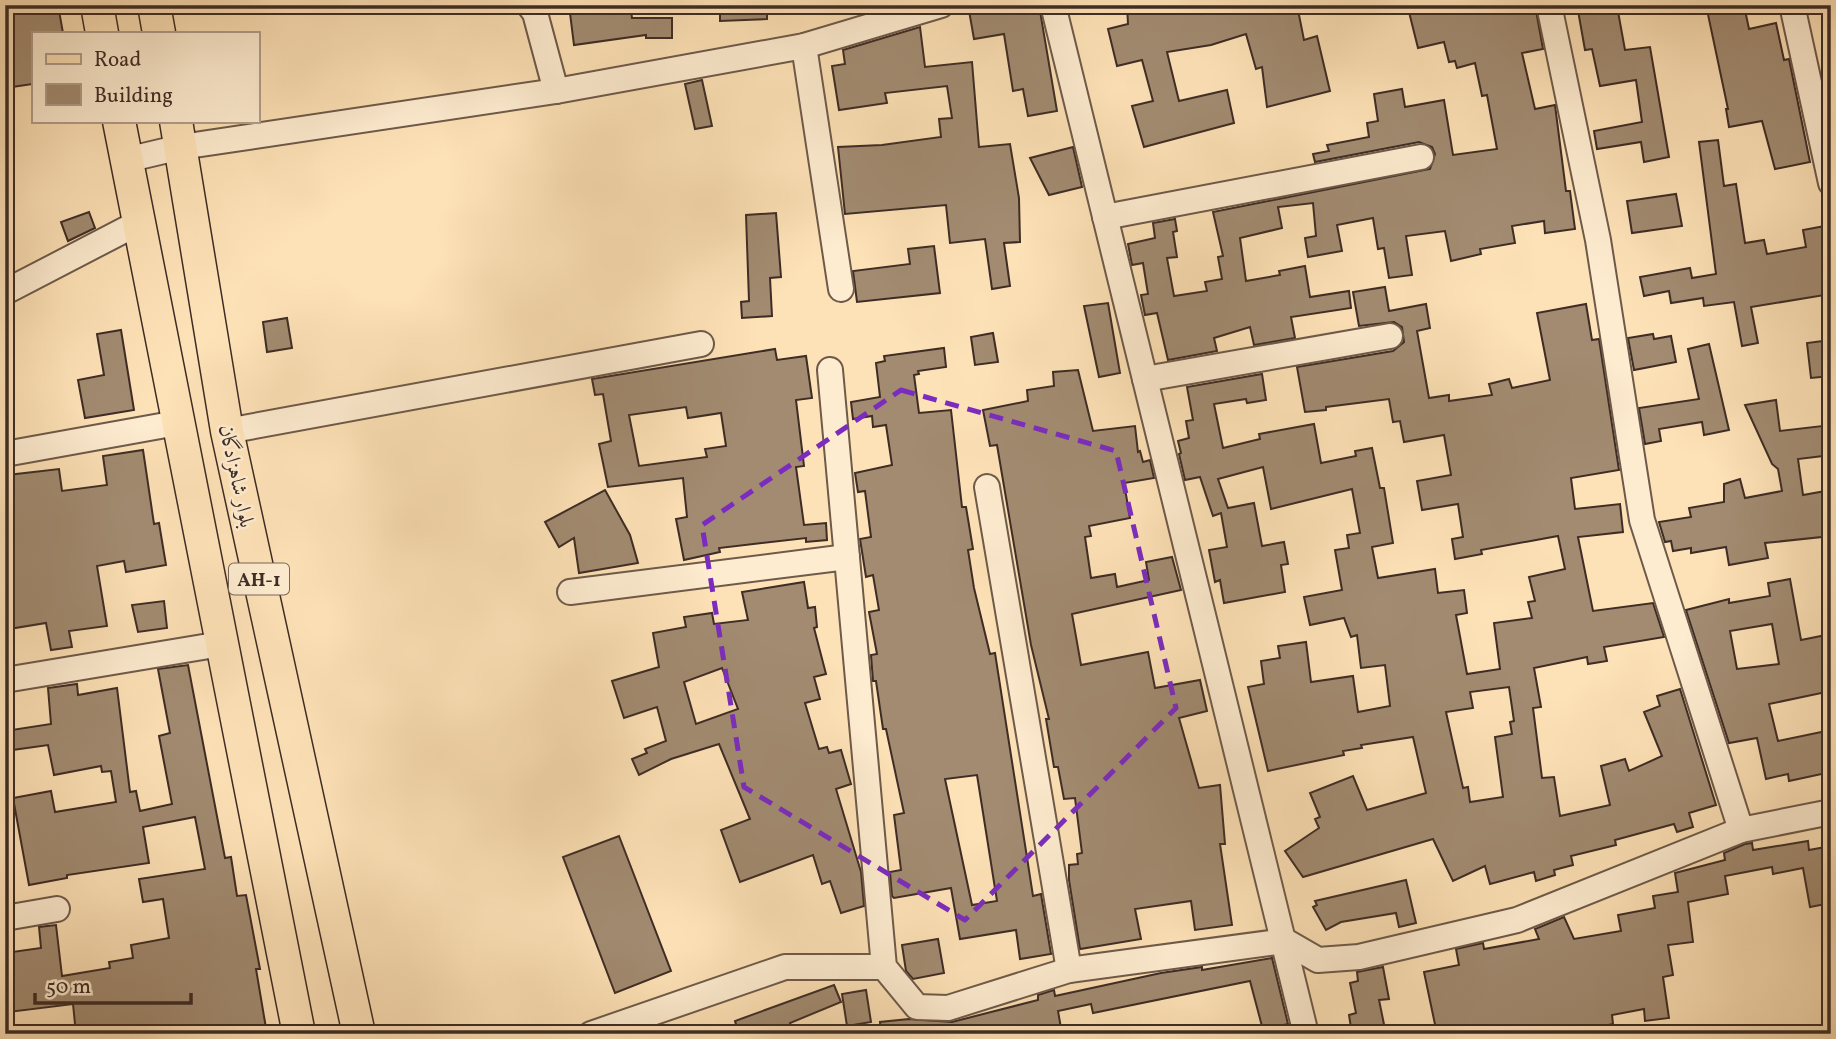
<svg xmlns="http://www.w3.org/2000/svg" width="1836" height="1039" viewBox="0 0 1836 1039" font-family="Vollkorn,Amiri,serif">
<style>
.building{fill:#a28b71;stroke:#3e2c25;stroke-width:2;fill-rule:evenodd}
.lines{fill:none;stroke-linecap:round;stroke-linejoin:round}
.minor-casing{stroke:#6e5a4a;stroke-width:28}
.major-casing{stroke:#3e2c25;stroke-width:35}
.minor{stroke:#feecd0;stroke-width:24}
.major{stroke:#fee2b7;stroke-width:32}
.marked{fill:none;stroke:#7b2cbf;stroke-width:5;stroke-dasharray:14 9;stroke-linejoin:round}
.labels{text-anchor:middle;stroke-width:5;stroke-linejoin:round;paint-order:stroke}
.shield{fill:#feecd0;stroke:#786658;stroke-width:2}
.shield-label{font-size:19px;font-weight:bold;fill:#3e2c25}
.street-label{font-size:21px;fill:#3e2c25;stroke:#feecd0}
</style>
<rect width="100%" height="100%" fill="#fee2b7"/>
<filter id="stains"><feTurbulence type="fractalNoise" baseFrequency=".00286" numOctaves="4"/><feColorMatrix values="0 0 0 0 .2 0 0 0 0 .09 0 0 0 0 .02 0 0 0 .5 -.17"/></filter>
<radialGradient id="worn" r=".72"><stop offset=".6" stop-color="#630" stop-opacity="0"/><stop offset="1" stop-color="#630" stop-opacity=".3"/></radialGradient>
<!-- building -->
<g class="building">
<path d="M5,5H58L63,33H33V84L5,88Z"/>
<path d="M569,5H622L623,11L631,10L632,18H672V38H646V35L574,45Z"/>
<path d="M720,5H767V19L720,21Z"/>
<path d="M968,5H1000L1001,8L1039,5L1057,111L1028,116L1023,89L1013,91L1004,34L974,39Z"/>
<path d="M1127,5H1201L1202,14L1230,5H1297L1304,40L1317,36L1330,91L1267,107L1262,67L1256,69L1246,34L1211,45L1167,52L1179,101L1227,90L1234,123L1144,147L1132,106L1153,101L1142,60L1117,66L1108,29L1128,24Z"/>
<path d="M1440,5H1535L1543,49L1522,53L1535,109L1555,105L1566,191H1570L1575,229L1545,233L1544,221L1512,226L1515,243L1480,249L1481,254L1451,261L1445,231L1406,236L1412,275L1389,278L1384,248L1378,249L1373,218L1337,225L1342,251L1308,257L1305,238L1316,236L1313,203L1278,207L1282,228L1240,238L1246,281L1280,275L1279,271L1305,266L1310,297L1349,291L1351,308L1291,317L1295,338L1254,345L1250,327L1214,338L1217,351L1168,360L1157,313L1145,315L1141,295L1148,294L1143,263L1132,265L1128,244L1155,238L1153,223L1175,219L1177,231L1173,232L1177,257L1167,258L1174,296L1207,291L1205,282L1222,279L1218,257L1223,256L1213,212L1430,169L1435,154L1432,147L1419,142L1315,162L1313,154L1329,151L1327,145L1369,137L1367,123L1378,121L1374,94L1402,89L1405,107L1444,100L1453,155L1497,149L1487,95L1482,96L1475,63L1457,68L1455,61L1449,62L1444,42L1418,48L1409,12Z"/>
<path d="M1577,5H1593L1594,10L1617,6L1625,50L1650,47L1669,157L1644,162L1641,142L1597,149L1594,131L1642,122L1636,80L1600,86L1592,49L1585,50Z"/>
<path d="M1706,5H1731L1733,12L1745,10L1749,29L1776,23L1784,60L1789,59L1810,162L1775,169L1762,121L1729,127L1726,109H1728Z"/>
<path d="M920,27L925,67L972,62L979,147L1010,144L1019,198L1020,242L1004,243L1010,286L992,289L985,239L950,243L946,205L845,214L838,147L882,145L941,137L939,119L952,118L947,86L885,93L887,103L839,110L832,66L845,64L843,50Z"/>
<path d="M702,80L712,126L695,129L685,84Z"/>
<path d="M1718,140L1724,186L1736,184L1745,243L1764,240L1767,254L1806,247L1803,230L1825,226L1831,260V294L1751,307L1758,343L1742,346L1734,302L1704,306L1703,298L1671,303L1669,291L1644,296L1640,277L1690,268L1692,278L1716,274L1699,142Z"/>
<path d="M1073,147L1082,187L1049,195L1030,158Z"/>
<path d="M1676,194L1682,226L1632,233L1627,201Z"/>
<path d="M89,212L95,228L68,241L61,222Z"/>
<path d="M776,213L781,277L770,278L772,316L742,318L741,302L749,301L746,215Z"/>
<path d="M934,246L940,293L857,302L853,271L910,264L908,249Z"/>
<path d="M1385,287L1389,311L1426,304L1430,328L1417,331L1429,398L1449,395V401L1492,395L1489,384L1509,379L1512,388L1550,380L1537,313L1586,304L1592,340L1599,339L1619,470L1571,478L1575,509L1620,504L1623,532L1578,537L1593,611L1653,603L1664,637L1604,647L1607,661L1588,664L1587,657L1534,668L1541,707L1533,708L1542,778L1554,777L1560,816L1610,805L1601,766L1625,759L1629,771L1662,756L1644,712L1660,706L1657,696L1680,689L1716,805L1689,813L1693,827L1677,832L1674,824L1615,840L1616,845L1571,856L1573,865L1554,870L1555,875L1536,881L1534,872L1490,884L1485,866L1453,881L1433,839L1303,877L1285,851L1319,828L1315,819L1320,817L1310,793L1353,776L1367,810L1426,793L1413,737L1361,745L1362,748L1343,751L1344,755L1268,771L1248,687L1264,684L1261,661L1280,658L1278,646L1306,642L1311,682L1353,676L1358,712L1390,706L1385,665L1361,668L1357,635L1351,637L1344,618L1310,625L1304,597L1342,590L1335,550L1349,548L1347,535L1360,533L1352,489L1271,509L1263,467L1218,479L1228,508L1254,503L1262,546L1284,542L1288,564L1281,565L1285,592L1224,603L1220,580L1215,582L1209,550L1227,547L1221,513L1213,516L1200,477L1185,480L1179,454L1181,453L1178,441L1189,438L1186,421L1193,420L1187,387L1262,374L1266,400L1247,403L1246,399L1214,404L1223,448L1260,439L1259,434L1314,424L1321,463L1356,456L1355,451L1372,448L1380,488H1384L1393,543L1372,547L1378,578L1435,569L1438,593L1464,590L1467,613L1456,615L1467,674L1500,669L1494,623L1532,618L1528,602L1535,601L1529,577L1565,569L1558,536L1481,550L1482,554L1455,559L1452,539L1463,537L1458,504L1422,510L1417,481L1451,475L1444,435L1404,442L1400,421L1393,422L1389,399L1326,407V410L1305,412L1297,367L1393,351L1404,342L1402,327L1394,322L1359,326L1353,292ZM1509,687L1514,721L1510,722L1512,734L1495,737L1503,797L1470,802L1468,787L1463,788L1446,712L1473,708L1470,692Z"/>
<path d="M1108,303L1120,373L1099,377L1084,306Z"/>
<path d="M287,318L292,348L267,352L263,322Z"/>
<path d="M121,330L134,410L85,418L78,380L104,375L97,334Z"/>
<path d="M993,333L998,362L975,365L971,337Z"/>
<path d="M1653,334L1654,339L1671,336L1676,362L1634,370L1628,338Z"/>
<path d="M1831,340V376L1811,378L1807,343Z"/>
<path d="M1709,344L1729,430L1704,435L1702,422L1659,429L1661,441L1645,444L1639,408L1699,399L1688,349Z"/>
<path d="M944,348L946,367L918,371L919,374L914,375L919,413L951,410L962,507H966L973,549L968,550L974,588L990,654L995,653L1033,896L1041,894L1051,954L1020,959L1016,930L960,939L951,888L894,898L892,896L890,872L901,870L894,815L904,813L886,729H883L876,681H873L871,655L877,654L869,612L879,610L873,575L866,577L860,539L871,537L865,491L858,492L855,473L892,465L886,425L873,427L872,416L853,419L851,402L880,397L876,363L885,361L884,356ZM977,775L997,901L972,905L945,779Z"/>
<path d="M775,349L777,360L806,356L812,398L796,400L804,466L796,467L804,525L826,523L827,540L806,542V538L719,548L720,552L684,560L676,519L687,517L683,478L608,487L599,444L611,441L603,394L595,395L592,379ZM686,407L688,418L721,413L726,446L705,449L707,457L639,466L629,415Z"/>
<path d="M1078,370L1093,431L1135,426L1138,452L1140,451L1143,462L1150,460L1154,478L1124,483L1130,518L1089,526L1091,536L1085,537L1091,578L1115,574L1117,587L1149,580L1146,562L1172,557L1181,590L1072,614L1081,665L1148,652L1155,688L1200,680L1207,711L1179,718L1199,788L1220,785L1225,844H1220L1232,925L1195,930L1191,901L1135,909L1141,939L1080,949L1069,880V865L1078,864L1077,854L1082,853L1075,798L1064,799L1058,767H1054L1046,719H1049L1031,645L997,445L990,446L983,410L1028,401L1027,390L1054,386L1053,372Z"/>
<path d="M1776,400L1780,431L1831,425V455L1798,459L1803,495L1831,490V536L1765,543L1768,558L1729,565L1726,547L1691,553V548L1673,551L1671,541L1665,542L1659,522L1691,517L1689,508L1724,502V484L1740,479L1745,498L1782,491L1778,469L1772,464L1745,405Z"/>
<path d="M143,450L154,524L159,523L166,565L126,572L124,561L97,566L107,626L69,631L72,647L51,650L46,623L9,629L5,605V516L13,515L8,475L59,469L62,491L107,485L103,456Z"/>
<path d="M605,490L630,535L638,563L579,573L574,538L559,547L545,522Z"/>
<path d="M1790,579L1801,640L1826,635L1831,659V691L1769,704L1778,741L1831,730V772L1789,781L1788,774L1766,779L1757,738L1729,743L1686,610L1729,599V603L1770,596L1768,583ZM1772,624L1779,664L1737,669L1730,631Z"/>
<path d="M804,582L808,608L815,607L817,627L814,628L826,674L814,677L820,699L805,703L819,749L827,747L829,753L841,750L851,784L836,789L861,872L864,906L841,913L830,881L822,884L813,855L740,882L721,830L750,819L719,744L671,759L639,775L632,759L647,753L645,749L666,741L657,707L624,718L612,681L659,667L653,633L686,627L684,617L712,613L714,624L748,620L742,592ZM722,668L738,709L696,724L684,682Z"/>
<path d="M164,601L167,628L138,632L132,605Z"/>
<path d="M188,665L225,858L231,857L237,896L246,895L260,969H256L267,1034H76L73,1004L9,1012L5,953L41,948L39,927L56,925L62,976L110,968L109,962L133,958L131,945L169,938L163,899L143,902L139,879L205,869L195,817L143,827L149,863L67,875V878L29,885L13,798L51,791L55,812L116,802L111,771L102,772L101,766L54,775L48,745L5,751V731L51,724L48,688L77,684L78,695L117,688L130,792L136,791L140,811L172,804L159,736L170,733L158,669Z"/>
<path d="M619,836L671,971L615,993L563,857Z"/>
<path d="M1808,841L1809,850L1831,846V903L1810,907L1803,868L1773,874L1772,867L1725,876L1728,894L1688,902L1693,942L1668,945L1673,975L1663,977L1669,1018L1645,1021L1644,1009L1612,1015L1613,1024L1568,1034H1508L1507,1027L1480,1034H1437L1424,972L1459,965L1456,949L1483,943L1484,949L1539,939L1535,929L1564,917L1574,939L1621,931L1618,915L1655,908L1653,896L1678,892L1675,873L1725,860L1724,853L1745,844L1752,843L1753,850Z"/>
<path d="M1406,880L1416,923L1399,927L1396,913L1341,922L1326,930L1313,907L1317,905L1315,901Z"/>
<path d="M938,939L944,973L913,979L906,971L902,945Z"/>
<path d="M1272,958L1288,1024L1263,1030L1250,981L1093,1013L1091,1004L1058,1011L1061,1028L1031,1034H881L880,1022L909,1019L952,1022L1038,1000V995L1054,990L1055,996L1161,973L1202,967V970Z"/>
<path d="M1383,967L1389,999L1379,1000L1386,1034H1352L1349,1015L1356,1013L1350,983L1358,981L1357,972Z"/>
<path d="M834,985L841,1002L790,1023L793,1034H739L735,1021Z"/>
<path d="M866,990L871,1022L847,1026L842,994Z"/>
</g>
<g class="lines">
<defs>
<g id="minor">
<path d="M529,5L535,13L556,91"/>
<path d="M1053,5L1306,1034"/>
<path d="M1549,5L1598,240L1642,520L1741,830"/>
<path d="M1792,5L1831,183"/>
<path d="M804,46L841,289"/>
<path d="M126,160L181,147L556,91L804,46L941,5"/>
<path d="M1105,217L1421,157"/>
<path d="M5,292L138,223"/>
<path d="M830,370L884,967L917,1007L948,1008L1069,970L1285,941L1318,960L1359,957L1517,920L1741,830L1831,812"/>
<path d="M1145,379L1390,336"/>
<path d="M227,431L701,344"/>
<path d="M5,454L177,423"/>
<path d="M987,487L1069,970"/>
<path d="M570,592L847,557"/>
<path d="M5,680L221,644"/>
<path d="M5,918L57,909"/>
<path d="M591,1034L785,967H884"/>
</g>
<g id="major">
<path d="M97,5L102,33"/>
<path d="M154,5L159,33"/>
<path d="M119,121L299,1034"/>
<path d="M176,121L227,431L359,1034"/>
</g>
</defs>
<!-- minor casing -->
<use href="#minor" class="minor-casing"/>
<!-- major casing -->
<use href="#major" class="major-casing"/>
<!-- minor -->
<use href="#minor" class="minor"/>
<!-- major -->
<use href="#major" class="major"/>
</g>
<!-- marked area -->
<path class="marked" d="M901,390L1116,451L1176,708L965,920L744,787L702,525Z"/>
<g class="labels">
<!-- shield labels -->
<rect class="shield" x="229" y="563.5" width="60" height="31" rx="5"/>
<g class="shield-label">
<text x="259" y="586">AH-1</text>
</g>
<!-- street labels -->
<g class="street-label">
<text transform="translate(237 476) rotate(78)" y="7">بلوار شاهزادگان</text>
</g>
</g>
<!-- margin -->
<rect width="1836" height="1039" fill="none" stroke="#fee2b7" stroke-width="28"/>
<rect x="7" y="7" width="1822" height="1025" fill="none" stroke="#3e2c25" stroke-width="3.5"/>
<rect x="14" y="14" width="1808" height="1011" fill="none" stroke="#3e2c25" stroke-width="2"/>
<!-- legend -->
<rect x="32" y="32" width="228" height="91" fill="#feecd0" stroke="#b19f8c" stroke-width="2"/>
<rect x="46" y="54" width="35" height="10" fill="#fee2b7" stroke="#b19f8c" stroke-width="2"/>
<text x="94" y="66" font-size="21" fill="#3e2c25">Road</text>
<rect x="46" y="84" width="35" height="21" fill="#a28b71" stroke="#b19f8c" stroke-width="2"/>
<text x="94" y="102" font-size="21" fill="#3e2c25">Building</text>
<!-- scale -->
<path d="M35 993v10h156v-10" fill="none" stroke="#3e2c25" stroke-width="3.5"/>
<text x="46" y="993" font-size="21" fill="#3e2c25" stroke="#feecd0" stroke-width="5" paint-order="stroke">50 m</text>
<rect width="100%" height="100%" filter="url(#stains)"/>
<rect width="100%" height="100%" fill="url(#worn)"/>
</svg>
